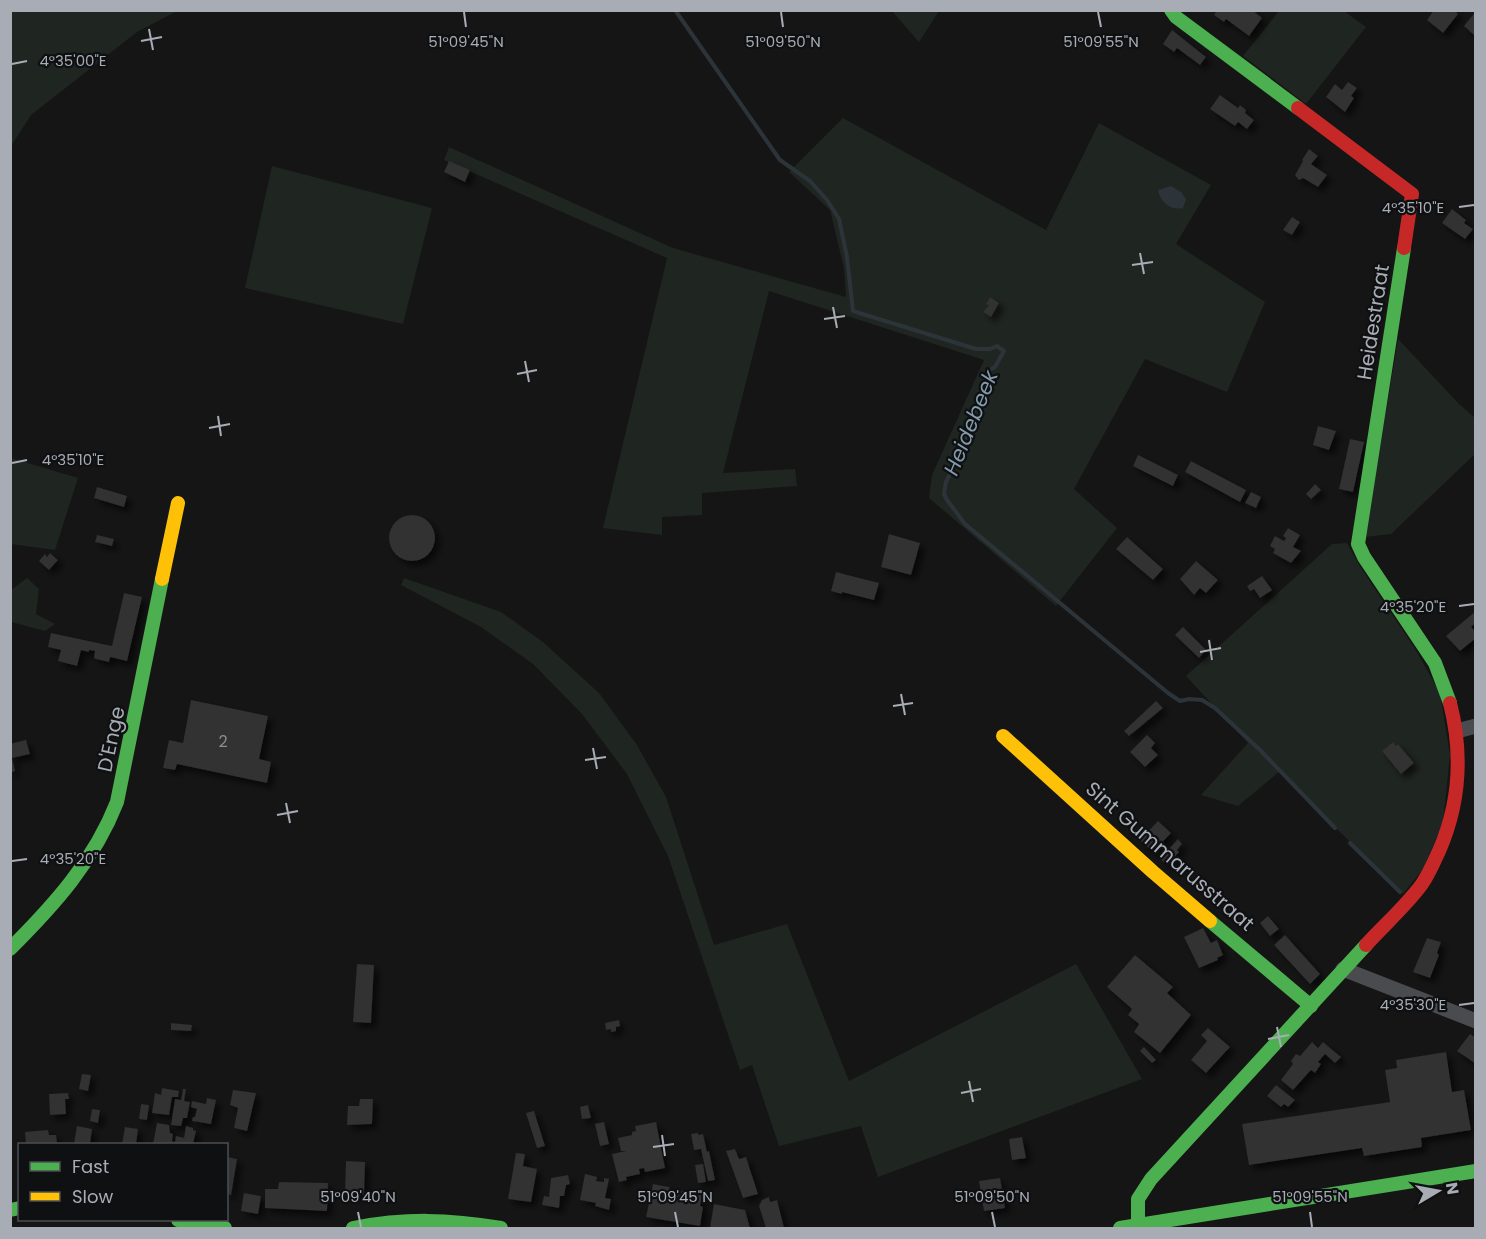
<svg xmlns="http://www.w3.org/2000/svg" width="1486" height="1239" viewBox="0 0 1486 1239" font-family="Poppins,sans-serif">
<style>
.green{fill:#1f2520}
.water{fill:#2d3439}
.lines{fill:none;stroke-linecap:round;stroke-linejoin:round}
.stream{stroke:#2d3439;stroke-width:4}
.building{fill:#303030;filter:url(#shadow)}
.street{stroke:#4a4b4e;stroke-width:15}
.fast{stroke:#4caf50;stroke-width:14}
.slow{stroke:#ffc107;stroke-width:14}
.jam{stroke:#c62828;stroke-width:14}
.ticks{fill:none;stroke:#a8acb5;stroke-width:2}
.labels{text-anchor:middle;stroke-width:4.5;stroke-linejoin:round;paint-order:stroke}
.number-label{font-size:16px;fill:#8a8d94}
.street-label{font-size:20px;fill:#a8acb5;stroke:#0f1011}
.water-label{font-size:21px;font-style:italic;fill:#829aac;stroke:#0f1011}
.ticks-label{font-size:15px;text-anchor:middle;fill:#a8acb5;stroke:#0f1011;stroke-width:4.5;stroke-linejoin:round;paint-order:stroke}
</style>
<defs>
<filter id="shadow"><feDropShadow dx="5" dy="5" stdDeviation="3" flood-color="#0009"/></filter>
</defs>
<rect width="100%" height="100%" fill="#151515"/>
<!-- green -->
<g class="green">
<path d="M11,10H177V11L137,32L31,115L11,146Z"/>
<path d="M892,11H939L919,42Z"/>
<path d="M1279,11H1344L1366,27L1306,104L1243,56Z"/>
<path d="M843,118L1046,230L1099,123L1211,185L1176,244L1265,302L1227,392L1145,359L1074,489L1117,528L1056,606L929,498L932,475L984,360L769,291L723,473L795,469L797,486L702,493V515L662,517V535L603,528L667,258L444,160L449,147L673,248L846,297L844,268L830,210L789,172Z"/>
<path d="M272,166L432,208L403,324L245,288Z"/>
<path d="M1398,339L1459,404L1475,418V454L1391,534L1365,537Z"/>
<path d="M11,458L78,478L55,550L11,544Z"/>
<path d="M1347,543L1361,568L1414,647L1440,693L1450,755L1443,823L1423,869L1403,894L1279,772L1238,806L1201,795L1248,743L1186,676L1332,544Z"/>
<path d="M27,578L39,589L36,614L55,624L45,631L11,622V590Z"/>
<path d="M404,578L501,612L543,642L599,693L637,745L666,797L714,945L787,924L849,1081L1076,964L1142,1079L878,1177L861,1126L779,1146L752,1065L740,1070L668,856L627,774L582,714L533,664L481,627L401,585Z"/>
</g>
<!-- water -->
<path class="water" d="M1171,186L1181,192L1186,199L1183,208C1171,211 1160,202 1158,190Z"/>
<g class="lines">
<!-- stream -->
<g class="stream">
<path d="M675,10L780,160L810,181L827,200L839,219L847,257L853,311L976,349H990L997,346L1004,351L995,367L988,371L958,458L946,482L944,494L947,500L965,524L1168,693L1180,701L1189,699L1202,700L1215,708L1260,750L1335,828"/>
<path d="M1350,843L1400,892"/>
</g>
</g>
<!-- building -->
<g class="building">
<path d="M1217,10H1252L1262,18L1249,36L1226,19L1224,22L1214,15Z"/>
<path d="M1434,10H1454L1458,14L1443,33L1427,20Z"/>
<path d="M1476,11V37L1464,26Z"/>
<path d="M1172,30L1206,57L1200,65L1177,48L1174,52L1163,44Z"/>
<path d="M1348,82L1357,88L1351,96L1354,98L1345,112L1326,97L1335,84L1342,90Z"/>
<path d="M1220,95L1238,108L1240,105L1246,110L1245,113L1254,120L1247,129L1238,122L1235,126L1210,109Z"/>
<path d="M1309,149L1318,156L1311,164L1327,175L1318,187L1303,178L1299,180L1295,175L1303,161L1302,160Z"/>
<path d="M449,161L470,170L465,182L444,172Z"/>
<path d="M1452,209L1466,220L1464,223L1473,229L1465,239L1442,223Z"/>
<path d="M1292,217L1300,222L1292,235L1283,230Z"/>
<path d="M990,297L999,303L991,317L983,312L989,305L986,304Z"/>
<path d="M1318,426L1336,431L1329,450L1313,445Z"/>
<path d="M1350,439L1364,442L1353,492L1339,489Z"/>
<path d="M1138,455L1178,475L1173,486L1133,466Z"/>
<path d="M1191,461L1246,490L1240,502L1185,472Z"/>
<path d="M1315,484L1321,490L1311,499L1306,494Z"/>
<path d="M97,487L127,496L124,507L94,498Z"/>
<path d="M1251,492L1261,497L1256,508L1245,503Z"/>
<circle cx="412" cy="538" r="23"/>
<path d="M1288,528L1300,535L1293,547L1301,551L1291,563L1273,553L1275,549L1270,546L1275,536L1284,541L1286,538L1283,536Z"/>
<path d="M889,534L920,543L911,575L881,567Z"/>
<path d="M97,535L114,539L112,546L95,542Z"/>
<path d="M1127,537L1163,569L1153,580L1116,549Z"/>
<path d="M50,553L58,560L49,570L39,561L45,554L47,557Z"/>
<path d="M1196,561L1218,580L1206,593L1200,588L1194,595L1180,579Z"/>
<path d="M836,572L879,583L874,600L842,592V594L831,591Z"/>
<path d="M1262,576L1272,590L1260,598L1254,589L1250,591L1247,586Z"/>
<path d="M124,593L142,597L127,661L110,657L109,662L96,659L94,658L95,651L89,650V652L81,650L77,666L58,661L61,650L48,647L51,633L112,646Z"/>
<path d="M1476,611V622L1471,627L1476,632V638L1460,651L1446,636Z"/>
<path d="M1183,627L1206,650L1199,658L1175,635Z"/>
<path d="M191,700L268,716L259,759L271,762L267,783L177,764L175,770L163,768L169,740L183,743Z"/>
<path d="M1156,701L1163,708L1129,736L1124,731Z"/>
<path d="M1147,735L1155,743L1151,748L1158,755L1145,767L1130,752Z"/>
<path d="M26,740L30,754L12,758L15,771L10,773V744Z"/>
<path d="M1393,742L1396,746L1398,744L1414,763L1401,774L1382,751Z"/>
<path d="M1158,821L1171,833L1153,852L1140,840Z"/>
<path d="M1178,839L1182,844L1177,850L1179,852L1167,865L1160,859Z"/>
<path d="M1268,916L1279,929L1270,936L1260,923Z"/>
<path d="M1203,928L1211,943L1217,940L1223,955L1217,958L1218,960L1199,968L1184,937Z"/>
<path d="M1285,935L1320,974L1310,984L1274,945Z"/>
<path d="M1427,938L1441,942L1437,953L1439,955L1430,978L1413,972Z"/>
<path d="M1135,955L1173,987L1167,993L1191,1015L1160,1053L1134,1032L1139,1024L1128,1015L1132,1009L1107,987Z"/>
<path d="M357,964L374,965L371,1023L353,1022Z"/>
<path d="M619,1020L620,1026L616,1027V1031L611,1032V1029L606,1030L605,1023Z"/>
<path d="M171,1023L192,1025L191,1031L171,1030Z"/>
<path d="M1208,1028L1230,1047L1206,1073L1191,1060L1207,1041L1201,1035Z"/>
<path d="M1470,1034L1476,1038V1064L1457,1051Z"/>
<path d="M1312,1042L1318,1048L1323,1042L1341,1057L1335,1063L1325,1054L1318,1062L1321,1064L1315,1073L1311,1070L1293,1090L1281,1080L1293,1064L1291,1061L1296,1054L1300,1056Z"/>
<path d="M1144,1047L1156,1060L1152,1063L1140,1051Z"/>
<path d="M1446,1052L1452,1092L1464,1090L1471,1130L1421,1138L1422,1147L1364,1156L1362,1148L1249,1165L1242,1124L1390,1102L1385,1070L1397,1068L1396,1060Z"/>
<path d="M82,1074L91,1075L88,1091L79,1089Z"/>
<path d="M1276,1085L1295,1100L1288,1107L1284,1104L1281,1107L1267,1096Z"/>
<path d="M162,1088L179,1091L178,1097H172L169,1115L152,1113L155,1093L161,1095Z"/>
<path d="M183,1089H186L184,1101L190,1102L187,1118H183L181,1126L171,1125L175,1099L181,1100Z"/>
<path d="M233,1090L256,1093L247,1131L234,1128L238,1108L230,1105Z"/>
<path d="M68,1093L69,1099H65L66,1114L50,1115L49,1094Z"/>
<path d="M207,1098L216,1100L211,1124L192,1121L193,1117H195L197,1109L191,1107L192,1101L206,1104Z"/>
<path d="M360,1099H373L372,1124L347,1125L348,1106H359Z"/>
<path d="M141,1104L149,1105L147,1120L139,1119Z"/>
<path d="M588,1105L591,1118L582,1119L580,1107Z"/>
<path d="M92,1109L100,1110L98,1123L90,1121Z"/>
<path d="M534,1111L545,1146L537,1148L526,1113Z"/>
<path d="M604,1122L609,1144L600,1146L595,1124Z"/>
<path d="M656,1122L665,1168L645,1172L644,1168L639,1169L640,1174L626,1177L627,1180L619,1182L612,1154L626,1151H621L618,1138L632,1135V1132L636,1131L635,1126Z"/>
<path d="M157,1123L169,1125L170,1133L173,1134L172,1141L175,1142L176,1136L184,1138L186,1126L193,1128V1130L196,1131L193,1144H153Z"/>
<path d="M77,1126L92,1129L90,1144H74Z"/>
<path d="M125,1127L138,1129L136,1144H122Z"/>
<path d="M48,1130L49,1135H56L57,1144H26L25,1132Z"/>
<path d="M698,1133V1135L703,1134L707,1152L709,1151L715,1180L708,1181L701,1149L694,1150L691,1134Z"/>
<path d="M1022,1137L1026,1158L1012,1160L1009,1139Z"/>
<path d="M735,1149L739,1159L746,1157L758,1194L743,1198L726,1151Z"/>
<path d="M516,1153L525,1154L523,1166L537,1169L531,1202L508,1199Z"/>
<path d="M227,1157L237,1159L231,1195L226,1194Z"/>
<path d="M346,1161L365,1162L364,1195L345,1194Z"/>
<path d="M703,1164L706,1182L698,1183L695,1165Z"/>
<path d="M585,1174L597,1177L596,1181L604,1182V1178L609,1179L605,1198L611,1199L609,1210L595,1206L596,1203L580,1200Z"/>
<path d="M568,1175L570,1184L566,1185L564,1196H560L559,1208L542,1205L544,1196L549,1197L551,1178Z"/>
<path d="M1000,1178L1005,1208L984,1211L979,1181Z"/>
<path d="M279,1182L328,1183L327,1211L265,1208V1189H278Z"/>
<path d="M653,1184L669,1187L670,1192L681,1194V1191L702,1195L700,1206L703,1207L700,1226L646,1217Z"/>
<path d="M244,1193L261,1196L258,1214L241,1211Z"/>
<path d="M769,1197L770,1202L777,1200L784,1228H766L759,1206L762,1200Z"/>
<path d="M714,1204L745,1210L750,1228H710Z"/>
</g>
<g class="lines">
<!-- street -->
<g class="street">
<path d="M1457,731L1476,726"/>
<path d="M1343,969L1476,1021"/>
</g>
<!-- fast -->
<g class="fast">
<path d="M1171,10L1176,17L1298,108"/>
<path d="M1404,248L1358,544L1364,557L1435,663L1450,703"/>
<path d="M1210,921L1311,1006"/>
<path d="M10,949C54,905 94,861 117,802L162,579"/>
<path d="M10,1210L20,1208"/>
<path d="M178,1220L225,1228"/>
<path d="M1138,1226V1199L1151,1179L1366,945"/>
<path d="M353,1228C405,1218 449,1219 501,1228"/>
<path d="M1120,1228L1476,1171"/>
</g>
<!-- slow -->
<g class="slow">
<path d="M162,579L178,503"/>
<path d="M1003,736L1153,872L1210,921"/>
</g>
<!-- jam -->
<g class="jam">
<path d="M1298,108L1412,194L1404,248"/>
<path d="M1366,945C1384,925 1406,906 1422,884C1429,874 1434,862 1439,851C1460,803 1463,754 1450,703"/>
</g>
</g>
<!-- ticks -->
<path class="ticks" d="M464,12L466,27M781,12L783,27M1098,12L1101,27M149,29L153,50M141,41L162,37M12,64L27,61M1459,207L1474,205M1140,253L1144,274M1132,265L1153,262M833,307L837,328M824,319L845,316M525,361L529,382M517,374L537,370M218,416L221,436M209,428L230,424M12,463L27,460M1459,606L1474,604M1209,640L1212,660M1200,652L1221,648M901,694L905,715M893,706L913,703M593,748L597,769M585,760L606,757M286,803L290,823M277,815L298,811M12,861L27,859M1459,1005L1474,1003M1277,1027L1281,1047M1268,1039L1289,1035M969,1081L973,1102M961,1093L981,1089M662,1135L665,1156M653,1147L674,1144M358,1212L361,1227M675,1212L678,1227M992,1212L995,1227M1310,1212L1312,1227"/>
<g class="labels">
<!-- number labels -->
<g class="number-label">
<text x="223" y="747">2</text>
</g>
<!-- street labels -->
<g class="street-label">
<text transform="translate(1373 322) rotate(-81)" y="7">Heidestraat</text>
<text transform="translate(111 739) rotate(-78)" y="7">D'Enge</text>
<text transform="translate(1170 856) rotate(41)" y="7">Sint Gummarusstraat</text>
</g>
<!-- water labels -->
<g class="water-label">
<text transform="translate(971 423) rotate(-68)" y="7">Heidebeek</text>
</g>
</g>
<g class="ticks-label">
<text x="466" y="47">51°09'45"N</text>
<text x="783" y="47">51°09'50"N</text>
<text x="1101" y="47">51°09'55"N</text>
<text x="73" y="66">4°35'00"E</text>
<text x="1413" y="213">4°35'10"E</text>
<text x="73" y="465">4°35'10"E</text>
<text x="1413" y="612">4°35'20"E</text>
<text x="73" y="864">4°35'20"E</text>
<text x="1413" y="1010">4°35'30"E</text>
<text x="358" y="1202">51°09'40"N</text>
<text x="675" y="1202">51°09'45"N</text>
<text x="992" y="1202">51°09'50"N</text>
<text x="1310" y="1202">51°09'55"N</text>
</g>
<!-- border -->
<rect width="1486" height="1239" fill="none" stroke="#a8acb5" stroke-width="24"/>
<!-- legend -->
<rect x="18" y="1143" width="210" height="78" fill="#0f1011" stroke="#4c4e53" stroke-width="1.5"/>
<rect x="30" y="1162" width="30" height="9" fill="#4caf50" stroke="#4c4e53" stroke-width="1.5"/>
<text x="72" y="1173" font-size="18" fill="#a8acb5">Fast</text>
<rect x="30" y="1192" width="30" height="9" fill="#ffc107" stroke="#4c4e53" stroke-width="1.5"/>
<text x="72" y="1203" font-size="18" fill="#a8acb5">Slow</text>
<!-- north arrow -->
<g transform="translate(1438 1191) rotate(80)" stroke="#0f1011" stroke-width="4.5" paint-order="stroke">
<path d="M0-4.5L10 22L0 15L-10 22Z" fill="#a8acb5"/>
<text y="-9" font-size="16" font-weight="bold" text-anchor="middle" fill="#a8acb5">N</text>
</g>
</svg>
